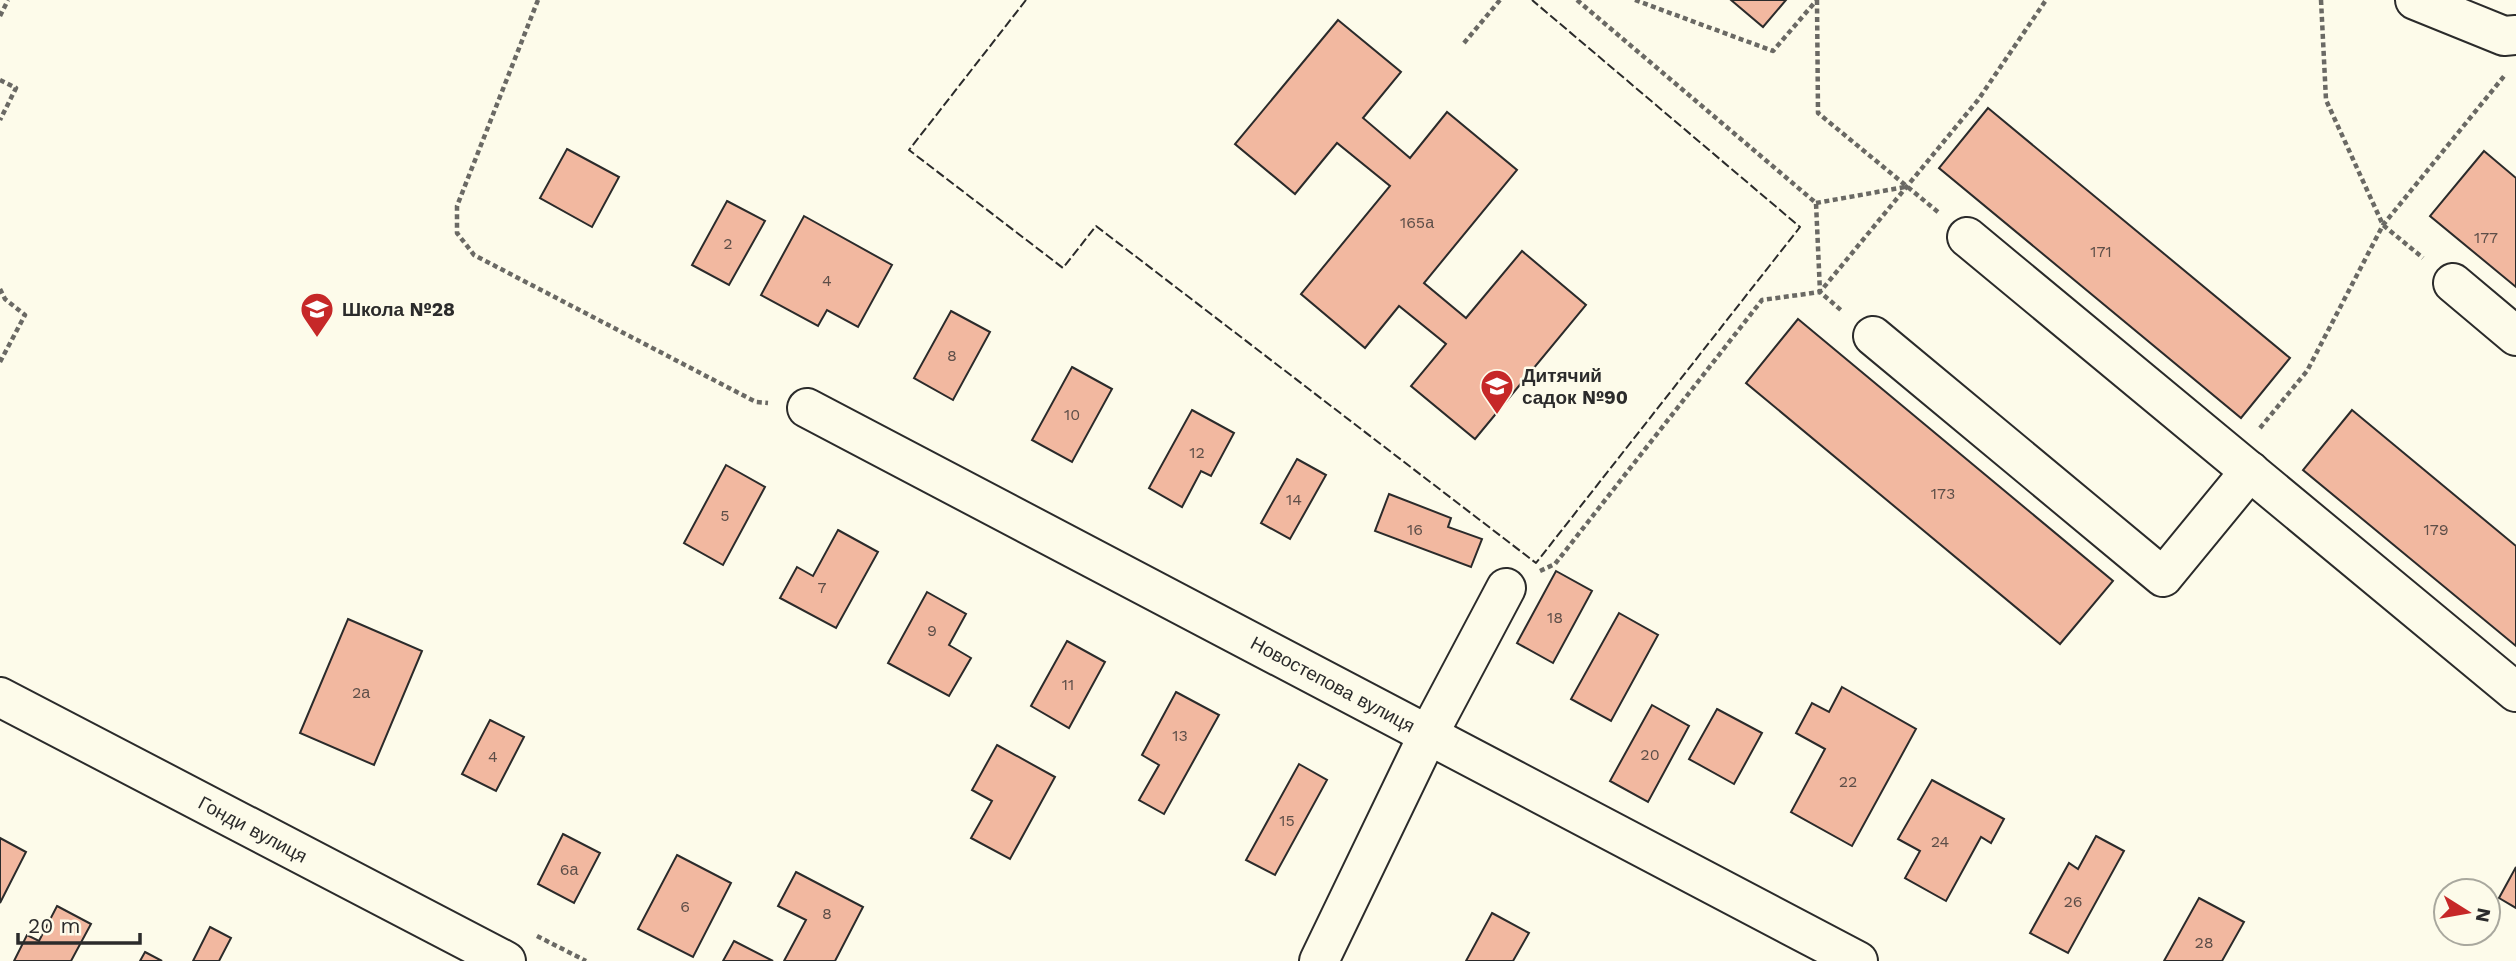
<svg xmlns="http://www.w3.org/2000/svg" width="2516" height="961" viewBox="0 0 2516 961" font-family="'Work Sans',sans-serif">
<style>
.building{fill:#f2b8a0;stroke:#2b2b2b;stroke-width:2}
.lines{fill:none;stroke-linecap:round;stroke-linejoin:round}
.minor-casing{stroke:#2b2b2b;stroke-width:42}
.path{stroke:#6a6964;stroke-width:4.5;stroke-dasharray:5 3.5;stroke-linecap:butt}
.minor{stroke:#fdfbea;stroke-width:38}
.fence{stroke:#2b2b2b;stroke-width:2;stroke-dasharray:9 3.5;stroke-linecap:butt}
.labels{text-anchor:middle;stroke-width:5;stroke-linejoin:round;paint-order:stroke}
.number-label{font-size:16px;fill:#5d4e48}
.poi-label{font-size:19px;font-weight:bold;fill:#2b2b2b;stroke:#fdfbea;text-anchor:start}
.street-label{font-size:19px;fill:#2b2b2b;stroke:#fdfbea}
</style>
<rect width="100%" height="100%" fill="#fdfbea"/>
<!-- building -->
<g class="building">
<path d="M1731,0H1786L1763,27Z"/>
<path d="M1338,20L1401,72L1363,118L1410,158L1447,112L1517,170L1424,283L1466,318L1522,251L1586,305L1475,439L1411,386L1446,344L1399,306L1365,348L1301,294L1390,186L1337,143L1295,194L1235,144Z"/>
<path d="M1988,108L2290,358L2241,418L1939,168Z"/>
<path d="M567,149L619,177L592,227L540,198Z"/>
<path d="M2484,151L2516,178V287L2430,216Z"/>
<path d="M727,201L765,221L729,285L692,265Z"/>
<path d="M804,216L892,265L858,327L827,310L818,326L761,295Z"/>
<path d="M951,311L990,332L953,400L914,378Z"/>
<path d="M1798,319L2113,581L2060,644L1746,383Z"/>
<path d="M1072,367L1112,389L1072,462L1032,440Z"/>
<path d="M1192,410L1234,433L1211,476L1201,471L1182,507L1149,488Z"/>
<path d="M2352,410L2516,546V646L2303,470Z"/>
<path d="M1297,459L1326,475L1290,539L1261,523Z"/>
<path d="M726,465L765,487L723,565L684,543Z"/>
<path d="M1389,494L1451,518L1448,527L1482,539L1471,567L1375,531Z"/>
<path d="M838,530L878,552L836,628L780,598L797,567L813,576Z"/>
<path d="M1556,571L1592,591L1553,663L1517,643Z"/>
<path d="M927,592L966,614L949,645L971,658L949,696L888,663Z"/>
<path d="M1619,613L1658,635L1611,721L1571,699Z"/>
<path d="M348,619L422,651L374,765L300,733Z"/>
<path d="M1067,641L1105,662L1069,728L1031,706Z"/>
<path d="M1842,687L1916,729L1852,846L1791,812L1825,749L1796,733L1812,703L1829,712Z"/>
<path d="M1176,692L1219,715L1164,814L1139,800L1159,765L1142,755Z"/>
<path d="M1652,705L1689,726L1648,802L1610,781Z"/>
<path d="M1717,709L1762,733L1734,784L1689,759Z"/>
<path d="M490,720L524,737L496,791L462,774Z"/>
<path d="M997,745L1055,777L1010,859L971,838L992,801L972,790Z"/>
<path d="M1299,764L1327,780L1275,875L1246,860Z"/>
<path d="M1932,780L2004,819L1991,843L1981,837L1946,901L1905,878L1920,851L1898,839Z"/>
<path d="M563,834L600,853L574,903L538,884Z"/>
<path d="M2096,836L2124,851L2068,953L2030,933L2069,863L2078,869Z"/>
<path d="M0,838L26,852L0,903Z"/>
<path d="M677,855L731,883L693,957L638,929Z"/>
<path d="M2516,867V908L2499,898Z"/>
<path d="M796,872L863,907L835,961H784L806,920L778,906Z"/>
<path d="M2199,898L2244,922L2222,961H2164Z"/>
<path d="M57,906L91,924L71,961H14L27,935L39,941Z"/>
<path d="M1492,913L1529,933L1513,961H1466Z"/>
<path d="M210,927L231,938L219,961H193Z"/>
<path d="M734,941L773,961H723Z"/>
<path d="M145,952L162,961H140Z"/>
</g>
<g class="lines">
<defs>
<g id="minor">
<path d="M2415,0L2504,36L2516,35"/>
<path d="M1967,237L2516,692"/>
<path d="M2453,283L2516,336"/>
<path d="M1873,336L2163,577L2250,471"/>
<path d="M807,408L1858,961"/>
<path d="M0,697L506,961"/>
<path d="M1319,961L1428,735L1506,588"/>
</g>
</defs>
<!-- minor casing -->
<use href="#minor" class="minor-casing"/>
<!-- path -->
<g class="path">
<path d="M538,0L457,206V233L474,255L756,402L768,403"/>
<path d="M1577,0L1816,203L1820,292L1842,311"/>
<path d="M1635,0L1773,51L1816,1"/>
<path d="M1817,0L1818,113L1938,212"/>
<path d="M2321,0L2326,100L2383,225L2423,258"/>
<path d="M0,16L8,0"/>
<path d="M1464,43L1500,0"/>
<path d="M0,80L16,88L0,120"/>
<path d="M1816,203L1905,187"/>
<path d="M0,289L5,299L25,315L0,362"/>
<path d="M2260,428L2307,371L2383,225L2505,75"/>
<path d="M1540,571L1555,564L1762,300L1820,292L1978,100L2046,0"/>
<path d="M537,936L586,961"/>
</g>
<!-- minor -->
<use href="#minor" class="minor"/>
<!-- fence -->
<path class="fence" d="M1026,0L909,150L1063,268L1096,226L1536,563L1800,227L1532,0"/>
</g>
<!-- icons -->
<defs>
<symbol id="school-pin" viewBox="-11 -11 22 30"><path d="M0 17L-7.5 6A9.5 9.5 0 1 1 7.5 6Z" fill="#c62828" stroke="#fdfbea"/><path d="M0-5L7-2L0 1L-7-2ZM-4 1L0 2.5L4 1V4Q0 6-4 4Z" fill="#fff"/></symbol>
</defs>
<g fill-rule="evenodd">
<use href="#school-pin" x="298" y="290" width="38" height="52"/>
<use href="#school-pin" x="1478" y="367" width="38" height="52"/>
</g>
<g class="labels">
<!-- number labels -->
<g class="number-label">
<text x="1417" y="228">165а</text>
<text x="2486" y="243">177</text>
<text x="728" y="249">2</text>
<text x="2101" y="257">171</text>
<text x="827" y="286">4</text>
<text x="952" y="361">8</text>
<text x="1072" y="420">10</text>
<text x="1197" y="458">12</text>
<text x="1943" y="499">173</text>
<text x="1294" y="505">14</text>
<text x="725" y="521">5</text>
<text x="1415" y="535">16</text>
<text x="2436" y="535">179</text>
<text x="822" y="593">7</text>
<text x="1555" y="623">18</text>
<text x="932" y="636">9</text>
<text x="1068" y="690">11</text>
<text x="361" y="698">2а</text>
<text x="1180" y="741">13</text>
<text x="1650" y="760">20</text>
<text x="493" y="762">4</text>
<text x="1848" y="787">22</text>
<text x="1287" y="826">15</text>
<text x="1940" y="847">24</text>
<text x="569" y="875">6а</text>
<text x="2073" y="907">26</text>
<text x="685" y="912">6</text>
<text x="827" y="919">8</text>
<text x="2204" y="948">28</text>
</g>
<!-- poi labels -->
<g class="poi-label">
<text x="342" y="316">Школа №28</text>
<text x="1522" y="382">Дитячий<tspan x="1522" dy="22">садок №90</tspan></text>
</g>
<!-- street labels -->
<g class="street-label">
<text transform="translate(1333 684) rotate(28)" y="7">Новостепова вулиця</text>
<text transform="translate(253 829) rotate(28)" y="7">Гонди вулиця</text>
</g>
</g>
<!-- north arrow -->
<g transform="translate(2467 912) rotate(101)"><circle r="33" fill="#fdfbea" stroke="#a9a89e" stroke-width="2"/>
<path d="M0-5L12 26L0 18L-12 26Z" fill="#c62828"/>
<text y="-10" font-size="19" font-weight="bold" text-anchor="middle" fill="#2b2b2b">N</text>
</g>
<!-- scale -->
<path d="M18 933v10h122v-10" fill="none" stroke="#2b2b2b" stroke-width="3.5"/>
<text x="28" y="933" font-size="21" fill="#2b2b2b" stroke="#fdfbea" stroke-width="5" paint-order="stroke">20 m</text>
</svg>
